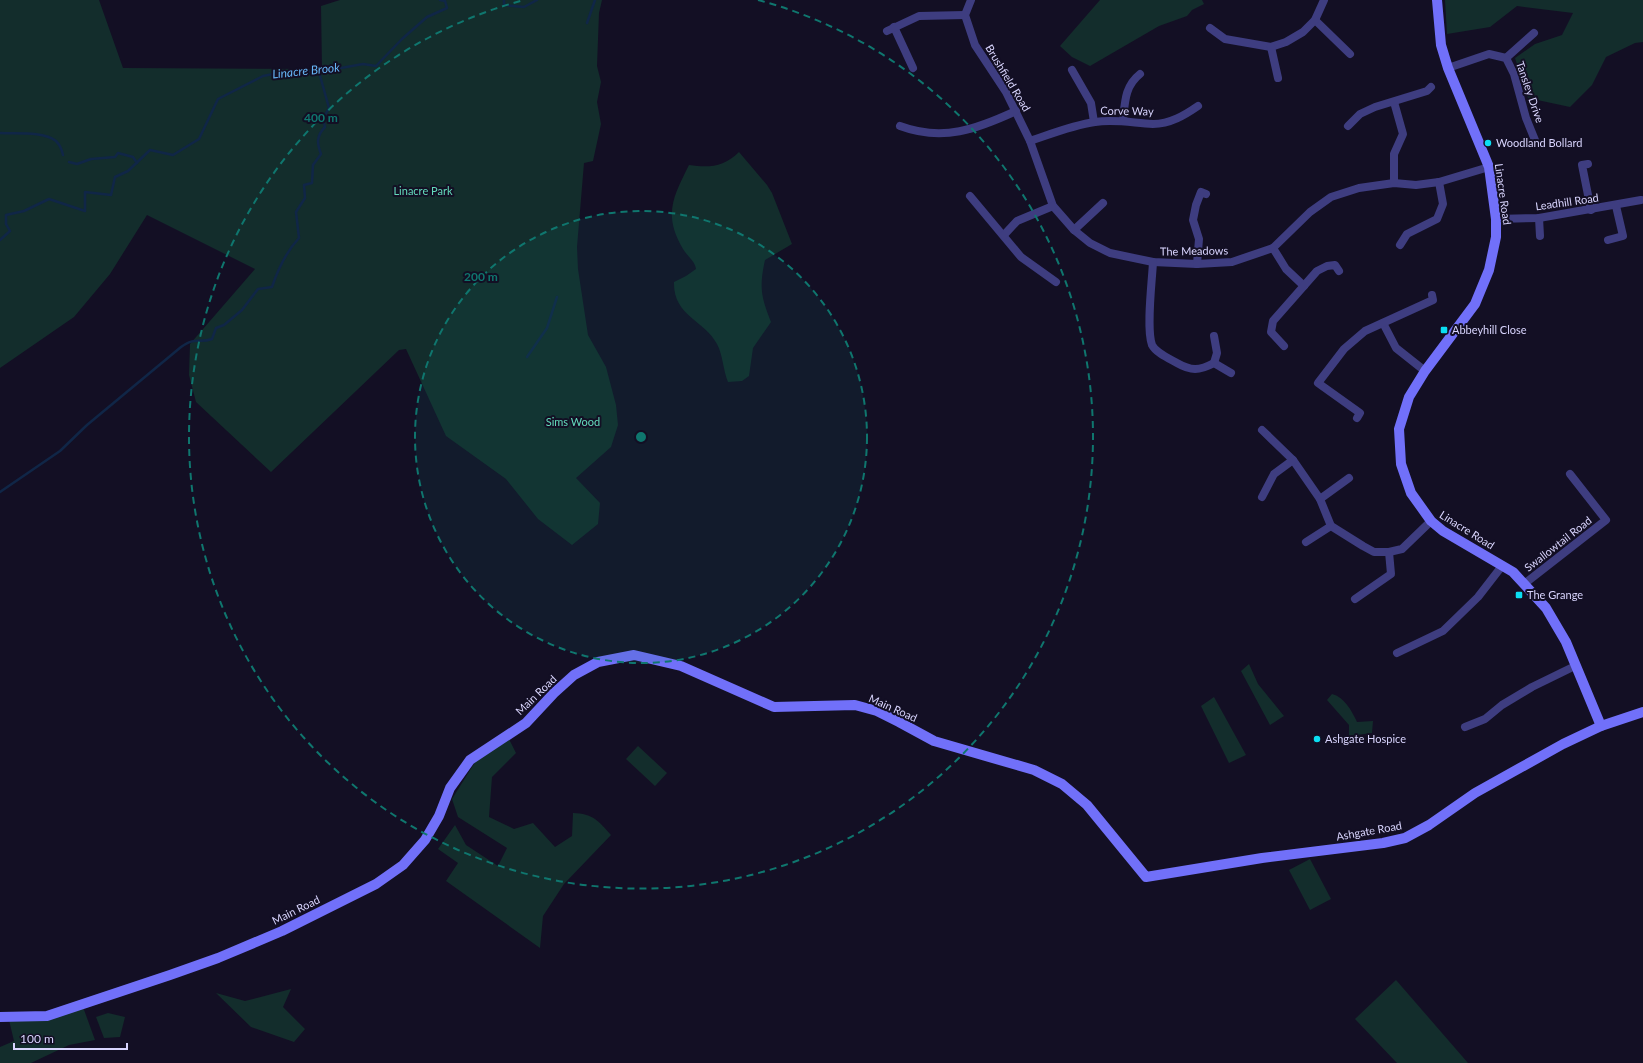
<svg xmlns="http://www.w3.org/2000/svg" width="1643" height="1063" viewBox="0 0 1643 1063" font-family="Lato,sans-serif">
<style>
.green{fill:#132d2c}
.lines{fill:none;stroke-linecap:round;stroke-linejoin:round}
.stream{stroke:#102647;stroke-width:2.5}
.street{stroke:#3e3d80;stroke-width:8}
.secondary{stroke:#7170f9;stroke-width:10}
.ring{fill:none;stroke:#0f766e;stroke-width:2;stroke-dasharray:7 5}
.poi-dot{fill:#0bdef2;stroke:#130f24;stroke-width:1.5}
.labels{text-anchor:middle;stroke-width:4;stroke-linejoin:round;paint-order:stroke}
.street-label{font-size:11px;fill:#d8d4fd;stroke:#130f24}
.poi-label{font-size:11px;fill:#d8d4fd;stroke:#130f24;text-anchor:start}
.park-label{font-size:11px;fill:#63dabb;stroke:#130f24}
.water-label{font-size:12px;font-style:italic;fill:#67b7f8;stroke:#130f24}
.centre{fill:#0f766e;stroke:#130f24;stroke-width:2}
.ring-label{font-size:12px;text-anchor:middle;font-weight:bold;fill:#0f766e;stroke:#130f24;stroke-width:4;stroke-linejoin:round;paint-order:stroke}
</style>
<rect width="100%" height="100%" fill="#130f24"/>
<!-- green -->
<g class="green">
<path d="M0,0H99L123,68L322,69L321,6L340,0H602L599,13L597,66L601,82L597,102L601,124L593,161L584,163L577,247L578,269L588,335L606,367L616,405L618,425L611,447L576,478L600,503L598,524L572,545L538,519L506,479L446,436L406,349L399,350L271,472L196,402L189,375L190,344L255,269L147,215L110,274L74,317L0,368Z"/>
<path d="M1100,0H1202L1204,4L1192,10L1187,16L1159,26L1090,66L1072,57L1060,46Z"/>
<path d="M1445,0H1643V42L1635,43L1606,57L1592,85L1570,107L1528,98L1515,58L1535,44L1562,35L1573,13L1517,6L1490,27L1447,34Z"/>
<path d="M739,152L767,185L772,193L792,244L765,260C759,287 761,297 771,322L753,348L749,376L742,381L728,382C723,370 723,355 717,344C704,320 673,316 674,282L686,276L696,269C695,261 687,256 683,249C663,215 673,197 689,165C709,168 724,167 739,152Z"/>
<path d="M1249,664L1258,684L1284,716L1270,725L1241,671Z"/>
<path d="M1332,694C1344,697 1352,711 1357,722L1373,721L1372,733L1349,736V725L1327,700Z"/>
<path d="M1214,697L1246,755L1229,763L1201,706Z"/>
<path d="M509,739L516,753L492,777L489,817L514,829L533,823L555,847L572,836L573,813C593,814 598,820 611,835L564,884L543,916L540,948L446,881L458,863L438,849L455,825L466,845L498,866L507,848L458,817L452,799L477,759Z"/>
<path d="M638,746L667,773L655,786L626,759Z"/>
<path d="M1310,859L1331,899L1310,910L1289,870Z"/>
<path d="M1396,980L1468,1063H1397L1355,1019Z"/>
<path d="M291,989L283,1007L305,1029L294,1042L251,1027L216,993L245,1001Z"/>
<path d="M83,1007L95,1040L69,1045L31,1063H0V1047L14,1041L9,1020Z"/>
<path d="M108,1013L125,1017L120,1037L104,1038L96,1017Z"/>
</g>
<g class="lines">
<!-- stream -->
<g class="stream">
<path d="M504,0V5L524,7L537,0"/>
<path d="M587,23L595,0"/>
<path d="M0,133C16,134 43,131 56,141C60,145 62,150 63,155"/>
<path d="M69,162L77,164L91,159L115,157L118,153L133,157L137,163"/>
<path d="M0,240L10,231L6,224V215L24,211L49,199L85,211V192L111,195L115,177L128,171L150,150L173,155L199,139L218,99L263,76L289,71L319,72L363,64L376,66L402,39L427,17L447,8L445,1L440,0"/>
<path d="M527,357L547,328L557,297"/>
<path d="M0,492L60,451L87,425L181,347C197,336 198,344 212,339L216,328L224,325L242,310L258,289L272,287C278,269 286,252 299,238L296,212L305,198L304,185L312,183L313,165L321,154C317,144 316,136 325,127L323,119L329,108L319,72"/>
</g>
<!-- street -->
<g class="street">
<path d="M971,0L965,15L975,45L1006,92L1030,141L1053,206L1074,230L1090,243L1110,253L1153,262L1197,264L1232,262L1273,248L1310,212L1331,197L1359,188L1394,183L1416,185L1439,182L1489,167"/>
<path d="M1315,20L1350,54"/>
<path d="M894,27L913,68"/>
<path d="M1210,28L1225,39L1271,47L1286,42L1303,32L1315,20L1324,0"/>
<path d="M887,31L919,16L965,15"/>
<path d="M1271,47L1278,78"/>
<path d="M1506,58L1534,33"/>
<path d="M1448,68L1489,54L1506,58L1514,74L1526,118L1537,145"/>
<path d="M1072,70L1091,103L1094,122"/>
<path d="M1394,102L1403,134L1394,154V183"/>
<path d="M1123,120C1125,101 1125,86 1140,74"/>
<path d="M900,126C943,142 977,129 1016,111"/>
<path d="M1348,126L1360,114L1375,107L1427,91L1431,87"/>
<path d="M1030,141C1051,134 1073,125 1095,122C1115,119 1133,123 1153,124C1170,124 1185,115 1198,106"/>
<path d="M1588,164L1582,165L1591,210"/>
<path d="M970,196L1021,257L1056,282"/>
<path d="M1539,218L1540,236"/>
<path d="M1496,219L1539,218L1641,200"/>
<path d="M1074,230L1103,203"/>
<path d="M1004,235L1017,221L1053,206"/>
<path d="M1608,240L1623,236L1616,206"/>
<path d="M1400,245L1407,234L1437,219L1443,204L1439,182"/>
<path d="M1273,248L1286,269L1304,286"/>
<path d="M1153,262C1152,282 1146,329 1152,345C1156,353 1170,359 1177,363C1191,371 1199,371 1214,363L1231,373"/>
<path d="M1197,264L1199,239L1193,220L1196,205L1201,192L1206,194"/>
<path d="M1383,323L1396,348L1425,371"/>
<path d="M1284,346L1271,332L1273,321L1317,271L1327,266L1335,265L1339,271"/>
<path d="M1214,363L1217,353L1214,336"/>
<path d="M1357,418L1360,413L1318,383L1344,349L1365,331L1433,300L1432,295"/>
<path d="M1262,430L1293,460L1320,499L1331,526L1363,546L1374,552H1389L1402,549L1431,521"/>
<path d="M1262,497L1274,474L1293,460"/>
<path d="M1320,499L1349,478"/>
<path d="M1306,542L1331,526"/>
<path d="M1524,584L1606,520L1570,474"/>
<path d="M1355,599L1391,574L1389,552"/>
<path d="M1397,653L1443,631L1478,597L1502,566"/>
<path d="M1465,727L1485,719L1502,705L1532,687L1575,666"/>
</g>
<!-- secondary -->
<g class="secondary">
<path d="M1437,0L1441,45L1448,68L1489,167L1496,219V237L1489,270L1475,304L1425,371L1409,397L1399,429L1401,464L1411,493L1431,521L1443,531L1513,572L1546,608L1566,642L1601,726"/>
<path d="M0,1017L47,1016L170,975L218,958L282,931L376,884L403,865L425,840L439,816L450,788L470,760L526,723L554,693L574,675L598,662L634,655L681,666L774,707L855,705L877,711L899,722L934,741L1034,770L1062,784L1087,805L1146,877L1262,858L1383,843L1405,838L1429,825L1475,793L1563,744L1601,726L1643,712"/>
</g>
</g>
<!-- distance rings -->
<circle cx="641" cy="437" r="226" fill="#0f766e" fill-opacity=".12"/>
<g class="ring">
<circle cx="641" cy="437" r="226"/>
<path d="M758 0A452 452 0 1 1 524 0"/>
</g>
<!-- markers -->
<g class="poi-dot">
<circle cx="1488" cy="143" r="4"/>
<rect x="1440" y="326" width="8" height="8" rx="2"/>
<rect x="1515" y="591" width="8" height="8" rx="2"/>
<circle cx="1317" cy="739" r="4"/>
</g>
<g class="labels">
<!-- street labels -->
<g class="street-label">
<text transform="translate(1008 78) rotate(59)" y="4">Brushfield Road</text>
<text transform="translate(1530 92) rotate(71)" y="4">Tansley Drive</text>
<text transform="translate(1127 111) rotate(1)" y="4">Corve Way</text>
<text transform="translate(1503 194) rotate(82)" y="4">Linacre Road</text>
<text transform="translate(1567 202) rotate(-8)" y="4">Leadhill Road</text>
<text transform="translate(1194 251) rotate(-1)" y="4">The Meadows</text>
<text transform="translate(1467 530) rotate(32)" y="4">Linacre Road</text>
<text transform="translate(1558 544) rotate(-38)" y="4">Swallowtail Road</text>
<text transform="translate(536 695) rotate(-44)" y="4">Main Road</text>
<text transform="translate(893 708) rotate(24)" y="4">Main Road</text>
<text transform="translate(1369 831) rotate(-10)" y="4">Ashgate Road</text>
<text transform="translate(296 910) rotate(-26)" y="4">Main Road</text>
</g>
<!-- poi labels -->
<g class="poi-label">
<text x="1496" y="147">Woodland Bollard</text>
<text x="1452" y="334">Abbeyhill Close</text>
<text x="1527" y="599">The Grange</text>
<text x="1325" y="743">Ashgate Hospice</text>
</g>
<!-- park labels -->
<g class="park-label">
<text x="423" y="195">Linacre Park</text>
<text x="573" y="426">Sims Wood</text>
</g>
<!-- water labels -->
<g class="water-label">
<text transform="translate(306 71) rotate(-6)" y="4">Linacre Brook</text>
</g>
</g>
<circle cx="641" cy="437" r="6" class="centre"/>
<g class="ring-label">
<text x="321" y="122">400 m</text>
<text x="481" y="281">200 m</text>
</g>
<!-- scale -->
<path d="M14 1043v6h113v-6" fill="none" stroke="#d8d4fd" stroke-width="2"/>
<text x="20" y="1043" font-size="12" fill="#d8d4fd" stroke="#130f24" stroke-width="3" paint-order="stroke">100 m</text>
</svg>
